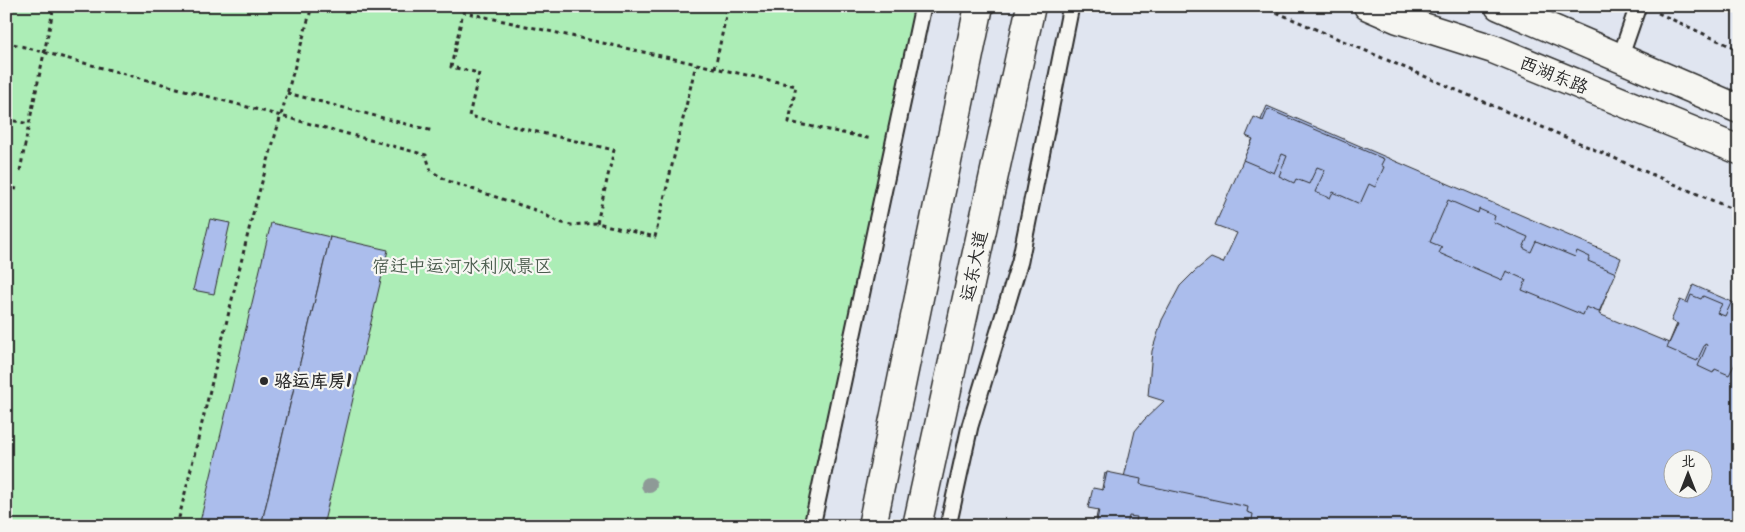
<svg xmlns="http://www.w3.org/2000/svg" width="1745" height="532" viewBox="0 0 1745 532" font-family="Kalam,'LXGW WenKai TC',sans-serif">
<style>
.green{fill:#acedb6;stroke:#6c8c70}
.building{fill:#abbdec;stroke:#2b2b2b;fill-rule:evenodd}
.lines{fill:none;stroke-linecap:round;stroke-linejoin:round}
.lane-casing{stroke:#2b2b2b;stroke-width:19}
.secondary-casing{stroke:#2b2b2b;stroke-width:31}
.path{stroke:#2b2b2b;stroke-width:3;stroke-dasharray:4 4;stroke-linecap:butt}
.lane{stroke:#f6f6f2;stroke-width:15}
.secondary{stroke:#f6f6f2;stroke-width:28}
.tree{fill:#8e9a97}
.poi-dot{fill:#2b2b2b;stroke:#f6f6f2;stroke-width:2}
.labels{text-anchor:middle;stroke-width:4.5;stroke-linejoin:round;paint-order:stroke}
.street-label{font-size:18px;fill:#2b2b2b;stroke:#f6f6f2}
.park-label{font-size:18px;fill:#4b5c4e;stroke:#f6f6f2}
.poi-label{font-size:18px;font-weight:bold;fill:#2b2b2b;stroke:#f6f6f2;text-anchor:start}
</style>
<rect width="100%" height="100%" fill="#e0e5f0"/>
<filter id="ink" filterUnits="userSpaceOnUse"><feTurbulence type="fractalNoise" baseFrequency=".02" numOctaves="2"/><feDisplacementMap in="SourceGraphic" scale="10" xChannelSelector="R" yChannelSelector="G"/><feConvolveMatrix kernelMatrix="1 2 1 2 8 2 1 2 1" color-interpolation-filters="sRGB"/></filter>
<g filter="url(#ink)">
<!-- green -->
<path class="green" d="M6,6H918L806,526H6Z"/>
<!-- building -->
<g class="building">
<path d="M1267,106L1621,258L1599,314L1669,343L1693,285L1739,305V526H1127L1096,519L1105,473L1124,477L1135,431L1144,420L1164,401L1148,396L1152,351L1162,320L1180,286L1195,271L1211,258L1223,263L1237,233L1215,225ZM1672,460H1702V490H1672Z"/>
<path d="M1268,109L1384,159L1381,165L1384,167L1375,187L1369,184L1360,204L1333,192L1330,198L1315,192L1325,170L1317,167L1309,184L1296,179L1294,183L1279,176L1287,156L1282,154L1274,173L1243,160L1253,139L1246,136L1254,117L1263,121Z"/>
<path d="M1448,200L1478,213L1479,209L1495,216L1493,222L1528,237L1523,248L1531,252L1536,241L1575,257L1577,251L1590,257L1588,261L1616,273L1599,312L1586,307L1583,315L1522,290L1526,280L1506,271L1502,280L1439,253L1442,247L1430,242Z"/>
<path d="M210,219L230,223L214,294L193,290Z"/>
<path d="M271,223L330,237L261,526H199Z"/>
<path d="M330,237L388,250L323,526H261Z"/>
<path d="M1691,295L1701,299L1703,296L1722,304L1717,313L1725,316L1731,303L1739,306V356L1729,375L1715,369L1713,373L1698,366L1707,345L1705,344L1697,361L1667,348L1678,324L1671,321L1680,300L1688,303Z"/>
<path d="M1107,472L1141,479L1140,484L1248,507L1247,512L1253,514L1251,526H1135L1137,517L1129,516L1127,526H1096L1099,510L1088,508L1093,488L1103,490Z"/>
</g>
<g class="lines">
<defs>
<g id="lane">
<path d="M1620,58L1638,6"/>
<path d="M812,526L923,6"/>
<path d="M948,526L970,426L1020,261L1071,6"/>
</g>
<g id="secondary">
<path d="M1368,6L1398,19L1493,49L1739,150"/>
<path d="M1499,6L1739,109"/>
<path d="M872,526L979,6"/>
<path d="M917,526L1031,6"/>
</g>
</defs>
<!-- lane casing -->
<use href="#lane" class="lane-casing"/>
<!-- secondary casing -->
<use href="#secondary" class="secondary-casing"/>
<!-- path -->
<g class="path">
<path d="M1262,6L1739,212"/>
<path d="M1658,13L1739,50"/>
<path d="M6,42L426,155L431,171L448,181L538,211L558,222L571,225L597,223L655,237L696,64"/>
<path d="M715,68L728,6"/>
<path d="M287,93L433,131"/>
<path d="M6,119L29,124L54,6"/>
<path d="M20,171L29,124"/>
<path d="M6,187L17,189"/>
<path d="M597,223L614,150L469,116L479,73L451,67L463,12L796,86L789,122L872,139"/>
<path d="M177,526L252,217L312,6"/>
</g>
<!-- lane -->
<use href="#lane" class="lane"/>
<!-- secondary -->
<use href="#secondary" class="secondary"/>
</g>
<!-- trees -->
<circle class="tree" cx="649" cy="485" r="8"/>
</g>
<!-- markers -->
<circle class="poi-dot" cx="264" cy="381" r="5"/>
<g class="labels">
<!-- street labels -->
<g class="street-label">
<text transform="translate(1554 75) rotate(22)" y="6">西湖东路</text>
<text transform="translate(974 266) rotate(-78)" y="6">运东大道</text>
</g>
<!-- park labels -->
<g class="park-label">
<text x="462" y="272">宿迁中运河水利风景区</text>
</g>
<!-- poi labels -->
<g class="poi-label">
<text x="274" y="387">骆运库房1</text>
</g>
</g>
<!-- margin -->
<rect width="1745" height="532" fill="none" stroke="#f6f6f2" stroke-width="25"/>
<rect x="12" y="12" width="1720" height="507" fill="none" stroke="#2b2b2b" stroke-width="2" filter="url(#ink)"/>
<!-- north arrow -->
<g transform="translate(1688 474)"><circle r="24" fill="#f6f6f2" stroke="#a5a5a2"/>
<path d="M0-4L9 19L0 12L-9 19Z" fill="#2b2b2b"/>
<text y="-8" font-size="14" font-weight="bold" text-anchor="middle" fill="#2b2b2b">北</text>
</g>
</svg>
